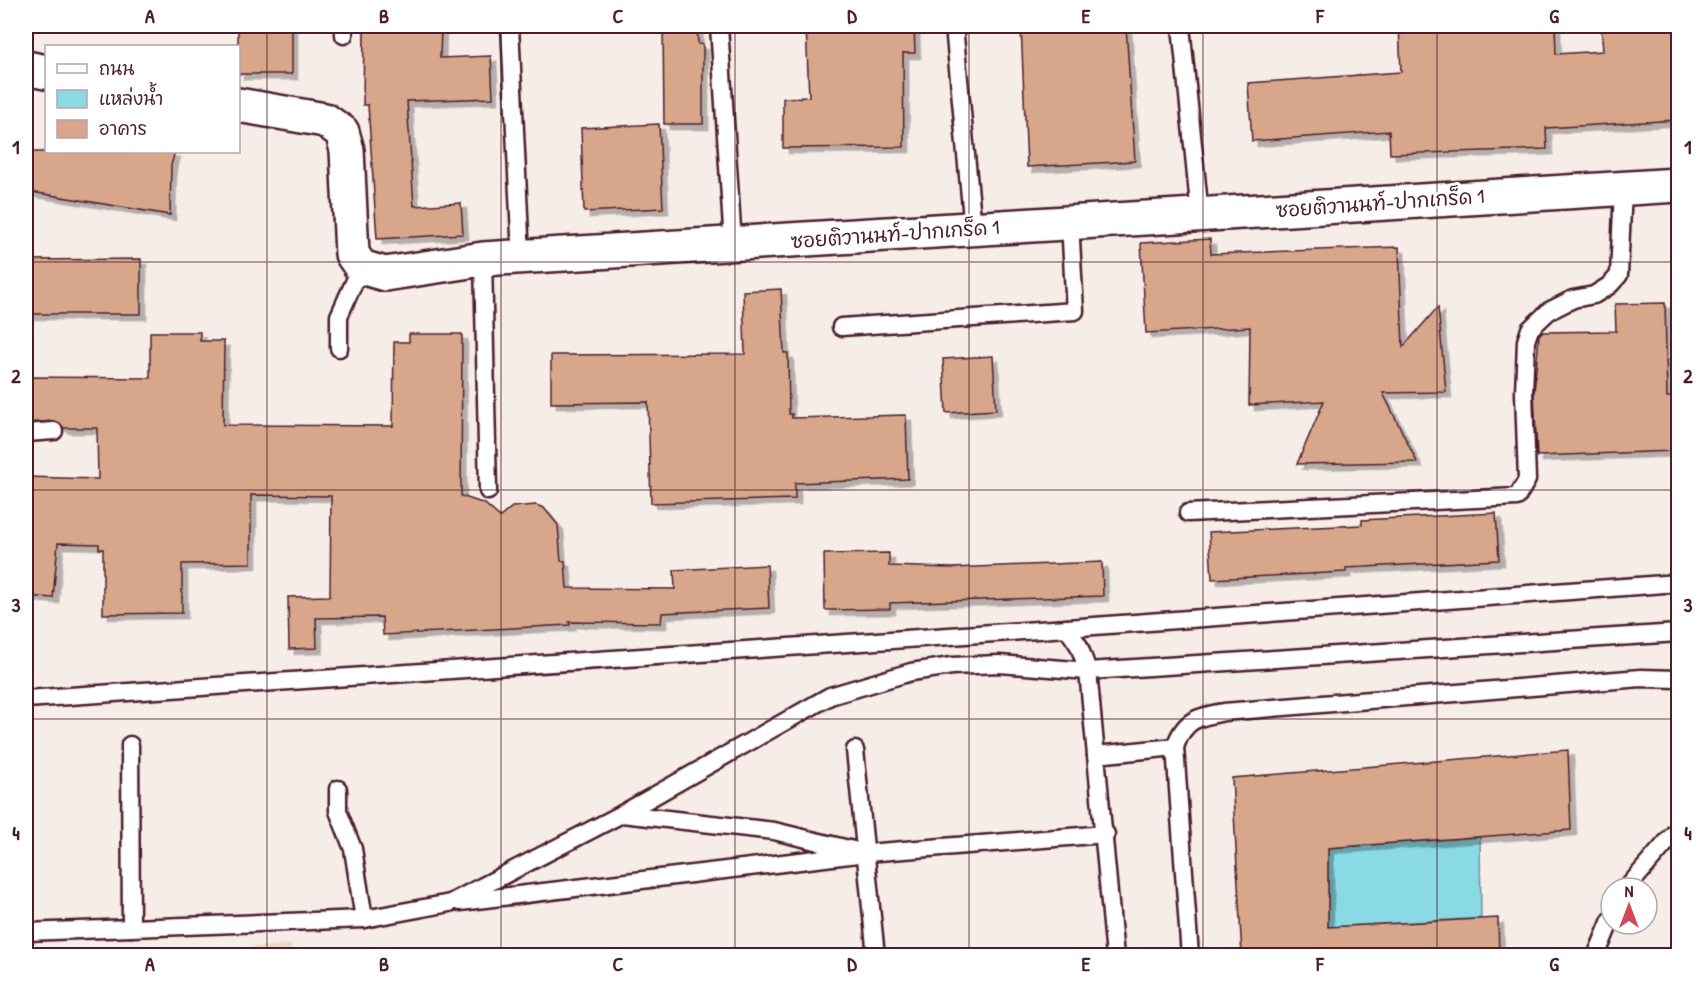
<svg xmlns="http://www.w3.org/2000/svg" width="1704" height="981" viewBox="0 0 1704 981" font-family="'Patrick Hand','Playpen Sans Thai',sans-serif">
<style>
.built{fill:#edd8cc}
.water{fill:#8adae5;stroke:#708f9b;stroke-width:1.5}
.building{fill:#d7a68b;stroke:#4a1f2b;stroke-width:1.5;filter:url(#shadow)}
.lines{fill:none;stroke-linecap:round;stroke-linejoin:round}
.lane-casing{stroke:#4a1f2b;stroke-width:21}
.secondary-casing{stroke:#4a1f2b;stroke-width:38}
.lane{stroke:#fff;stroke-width:16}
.secondary{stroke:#fff;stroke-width:33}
.grid{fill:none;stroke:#4a1f2b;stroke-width:1.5;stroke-opacity:0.55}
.labels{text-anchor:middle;stroke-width:6;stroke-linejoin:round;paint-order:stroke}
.street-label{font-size:20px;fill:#4a1f2b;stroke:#fff}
.neatline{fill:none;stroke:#4a1f2b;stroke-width:2}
.grid-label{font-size:20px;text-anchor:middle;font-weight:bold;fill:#4a1f2b}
</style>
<defs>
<filter id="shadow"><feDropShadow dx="5.5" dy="5.5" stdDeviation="0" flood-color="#0004"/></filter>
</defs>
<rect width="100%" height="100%" fill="#f7ede8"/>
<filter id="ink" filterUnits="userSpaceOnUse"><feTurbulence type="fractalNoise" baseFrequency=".0167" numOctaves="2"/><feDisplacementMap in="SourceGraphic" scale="12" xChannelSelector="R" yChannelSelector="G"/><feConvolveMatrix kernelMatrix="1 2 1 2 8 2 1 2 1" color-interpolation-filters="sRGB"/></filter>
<g filter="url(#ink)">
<!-- built -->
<path class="built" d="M291,944L292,955H155Z"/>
<!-- water -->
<path class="water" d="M1480,837L1481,918L1328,927V848Z"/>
<!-- building -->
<g class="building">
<rect x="238" y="26" width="54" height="48"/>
<path d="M364,26L441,28L440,58L491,56L493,98L407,101L414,206L461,203L463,234L377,239L368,105H363Z"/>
<path d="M663,26H697L698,44H703V124H664Z"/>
<path d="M806,26H914L915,53H903L904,147L783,148V98L809,97Z"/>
<path d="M1021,26H1126L1135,161L1027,167Z"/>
<path d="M1399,26H1555L1556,54L1603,51L1601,26H1675L1678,120L1546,128L1547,149L1390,154L1389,131L1252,141L1248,83L1401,72Z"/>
<path d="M659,124L663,208L584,212L581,128Z"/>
<path d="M26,152H175L171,165L170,215L26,191Z"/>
<path d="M1210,239L1211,254L1399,247L1403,347L1438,307L1446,392L1383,393L1417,462L1297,464L1324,401L1249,405L1250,327L1146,333L1141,243Z"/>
<path d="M141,259V314H26V260Z"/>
<path d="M781,289L784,353H788L789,414H792V418L906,415L908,479L795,483V499L651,503L648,402L551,403V355L745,354L743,291Z"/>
<path d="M1665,303L1667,397H1673L1675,451L1537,456L1534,393L1539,335L1542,332L1616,331L1615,304Z"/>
<path d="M150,332H200V341H224L223,425L393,426L394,342H409V334H462L461,496L485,504L500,517L512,507L536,505L544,508L558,525L561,561H565L567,588L675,589L674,570L767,565L769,608L662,613L661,623L569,622L570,625L383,635L382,617L316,618L317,648L289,649L288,597L330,596L331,496L251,495V563L182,564V613L103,614V549H99V544L58,543L53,598L26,596V477L98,479L97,428H64L54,421L26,423V377L150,378Z"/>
<path d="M993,356L996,410L946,413L943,359Z"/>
<path d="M1496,513L1499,560L1346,568V572L1212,579L1209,532L1362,525V520Z"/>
<path d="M889,553V566L951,568L1102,562L1103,596L890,603V609L825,610L824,554Z"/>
<path d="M1568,750L1571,830L1328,848V927L1498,918L1499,956H1242L1232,778Z"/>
</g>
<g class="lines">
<defs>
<g id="lane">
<path d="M344,26V35"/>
<path d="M510,26L521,257"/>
<path d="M719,26L733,244"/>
<path d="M954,26L973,229"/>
<path d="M1181,26L1200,215"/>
<path d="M483,259L488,491"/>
<path d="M841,327L1075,311L1070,223"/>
<path d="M339,348V316L361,267"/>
<path d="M26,433L54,431"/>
<path d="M1188,513L1517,497L1527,480L1524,393L1526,341L1530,329L1549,311L1573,299L1594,295L1610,285L1619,275L1623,189"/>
<path d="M1067,628L1079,646L1088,671L1115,956"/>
<path d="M26,699L1067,628L1678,583"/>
<path d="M130,745L131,928"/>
<path d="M1175,747C1184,719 1198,717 1224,712L1641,678L1678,679"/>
<path d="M855,750L876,956"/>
<path d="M1096,755L1175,747L1190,956"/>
<path d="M338,789V811L353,849L364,919"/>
<path d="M622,814L774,831L853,850"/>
<path d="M1627,888L1678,829"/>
<path d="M460,902L866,853L1106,834"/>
<path d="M26,932L364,919L450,903L622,814L830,696L911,672L952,666L999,664L1088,671L1678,633"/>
<path d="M1596,956L1611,920"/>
</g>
<g id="secondary">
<path d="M26,68L46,72"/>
<path d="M238,105L325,120L342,132L347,150L352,254L361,267L385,274L483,259L1678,185"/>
</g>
</defs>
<!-- lane casing -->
<use href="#lane" class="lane-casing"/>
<!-- secondary casing -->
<use href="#secondary" class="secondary-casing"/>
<!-- lane -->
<use href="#lane" class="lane"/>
<!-- secondary -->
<use href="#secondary" class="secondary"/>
</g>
</g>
<!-- grid -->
<path class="grid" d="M267,26V956M501,26V956M735,26V956M969,26V956M1203,26V956M1437,26V956M26,262H1678M26,490H1678M26,719H1678"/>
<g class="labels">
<!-- street labels -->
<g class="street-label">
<text transform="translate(1380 203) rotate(-4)" y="7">ซอยติวานนท์-ปากเกร็ด 1</text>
<text transform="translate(895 234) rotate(-4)" y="7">ซอยติวานนท์-ปากเกร็ด 1</text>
</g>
</g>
<!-- margin -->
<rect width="1704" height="981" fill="none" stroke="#fff" stroke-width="66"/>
<!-- legend -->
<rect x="45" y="45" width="195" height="108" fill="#ffffff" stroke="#b7a5aa" stroke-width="1.5"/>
<rect x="57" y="64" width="30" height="9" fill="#ffffff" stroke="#b7a5aa" stroke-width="1.5"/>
<text x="99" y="75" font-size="18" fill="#4a1f2b">ถนน</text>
<rect x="57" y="90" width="30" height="18" fill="#8adae5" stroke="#b7a5aa" stroke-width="1.5"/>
<text x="99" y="105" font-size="18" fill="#4a1f2b">แหล่งน้ำ</text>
<rect x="57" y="120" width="30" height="18" fill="#d7a68b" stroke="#b7a5aa" stroke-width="1.5"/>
<text x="99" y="135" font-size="18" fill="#4a1f2b">อาคาร</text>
<!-- north arrow -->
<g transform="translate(1629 906)"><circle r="28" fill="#ffffff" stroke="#b7a5aa" stroke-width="1.5"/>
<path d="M0-4.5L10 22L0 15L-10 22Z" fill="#d1495b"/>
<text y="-9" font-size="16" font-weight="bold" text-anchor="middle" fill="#4a1f2b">N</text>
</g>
<rect x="33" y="33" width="1638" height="915" class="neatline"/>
<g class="grid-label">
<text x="150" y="23">A</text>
<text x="384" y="23">B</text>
<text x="618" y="23">C</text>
<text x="852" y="23">D</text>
<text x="1086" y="23">E</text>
<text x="1320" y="23">F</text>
<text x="1554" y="23">G</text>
<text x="16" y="154">1</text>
<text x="1688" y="154">1</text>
<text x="16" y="383">2</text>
<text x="1688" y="383">2</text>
<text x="16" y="612">3</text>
<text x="1688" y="612">3</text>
<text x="16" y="840">4</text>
<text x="1688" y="840">4</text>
<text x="150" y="971">A</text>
<text x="384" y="971">B</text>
<text x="618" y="971">C</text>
<text x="852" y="971">D</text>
<text x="1086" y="971">E</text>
<text x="1320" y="971">F</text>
<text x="1554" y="971">G</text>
</g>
</svg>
